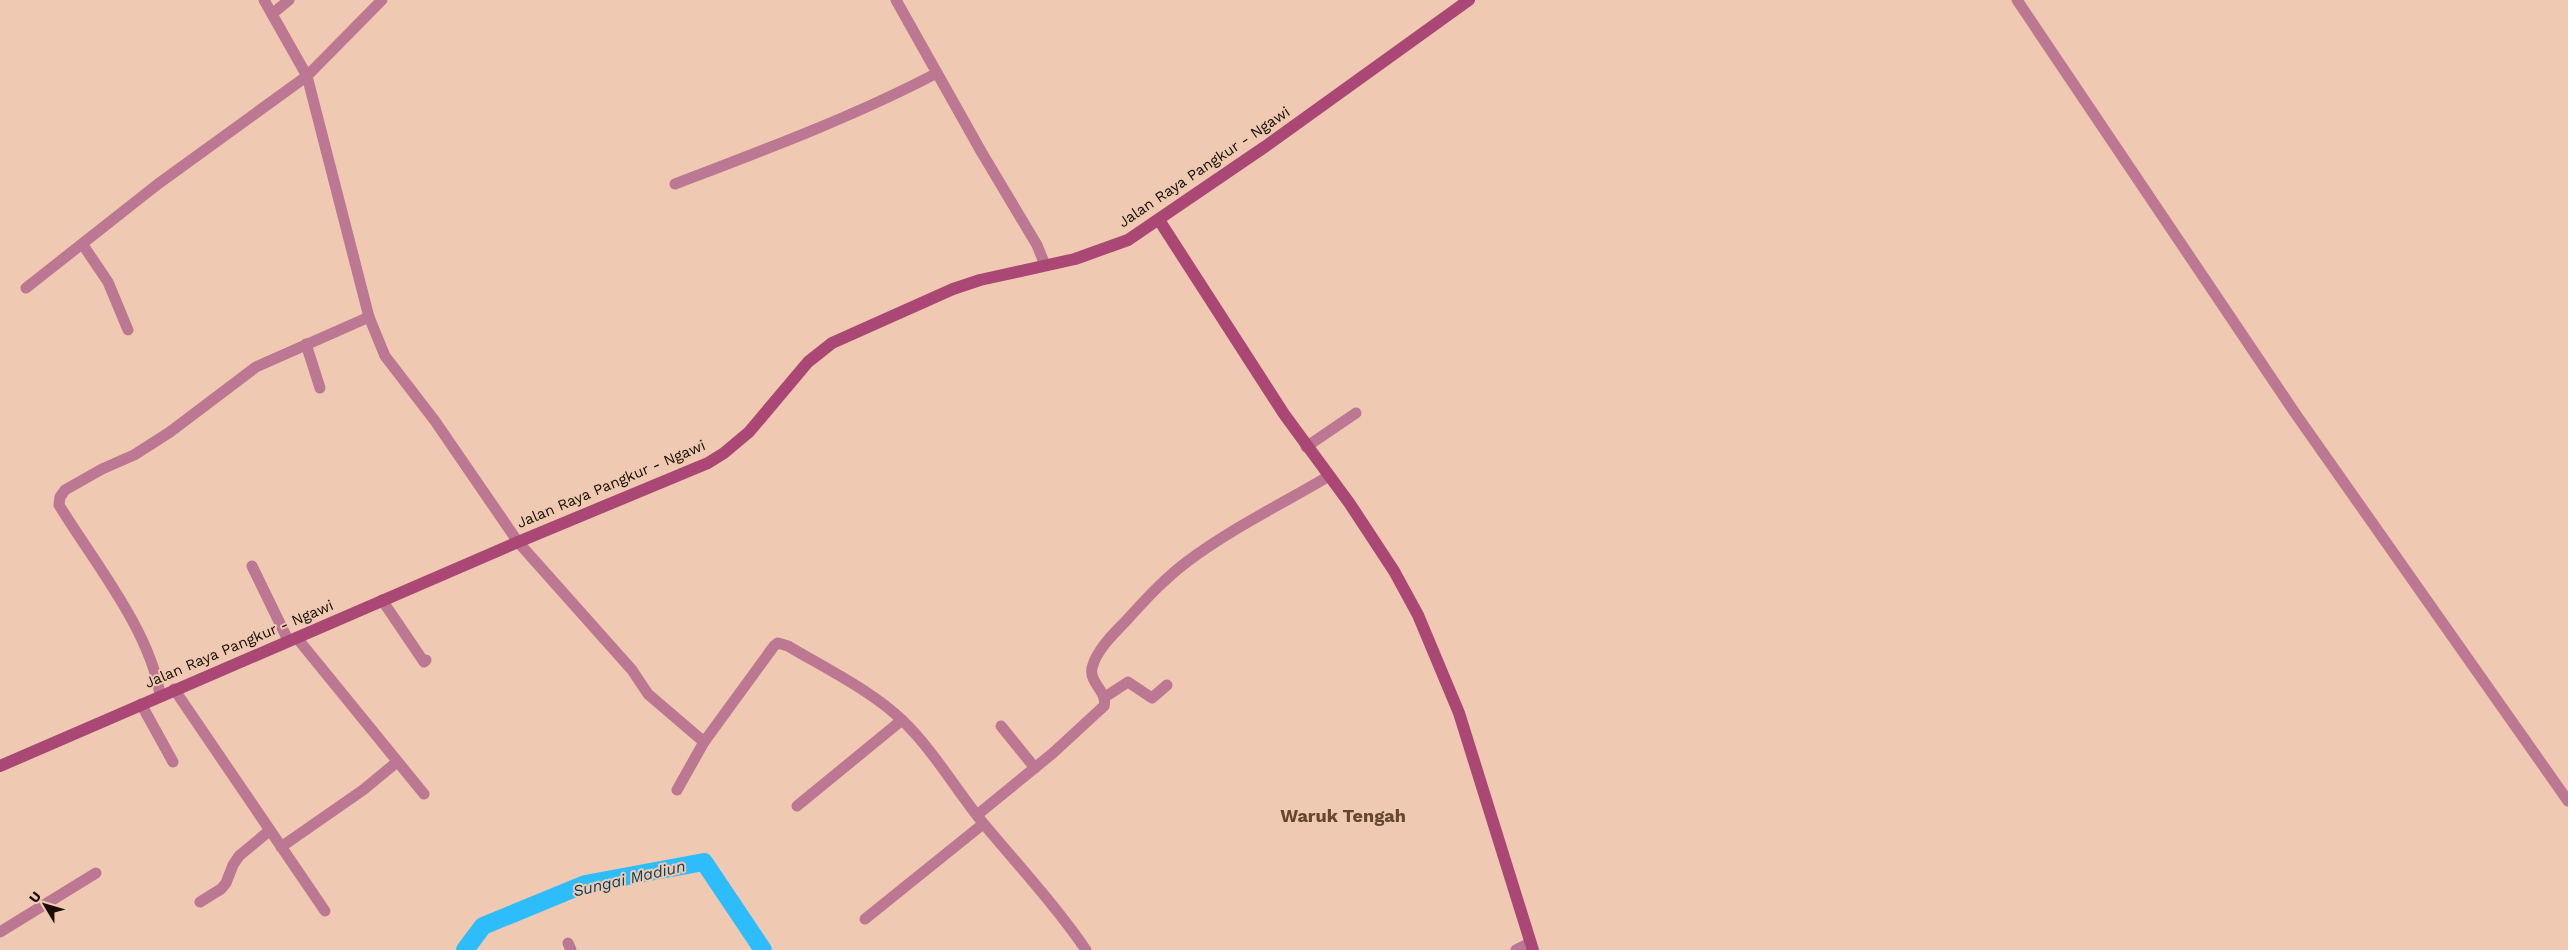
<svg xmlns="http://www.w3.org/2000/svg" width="2568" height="950" viewBox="0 0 2568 950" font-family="'Work Sans',sans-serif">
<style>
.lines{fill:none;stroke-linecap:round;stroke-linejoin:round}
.river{stroke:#2dbdfd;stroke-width:18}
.street{stroke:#bc7793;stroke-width:11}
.secondary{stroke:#ab4775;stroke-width:12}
.labels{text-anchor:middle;stroke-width:4;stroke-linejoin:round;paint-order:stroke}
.street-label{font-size:15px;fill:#190d05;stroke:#efc9b1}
.water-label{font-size:16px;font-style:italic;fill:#023f58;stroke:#efc9b1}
.quarter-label{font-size:18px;font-weight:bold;fill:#654631;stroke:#efc9b1}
</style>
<rect width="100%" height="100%" fill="#efc9b1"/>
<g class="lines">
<!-- river -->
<path class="river" d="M465,950L483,926L585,884L704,862L763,950"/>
<!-- street -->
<g class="street">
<path d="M264,0L307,76L369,317L385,356L435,421L518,542L632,670L648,694L704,742L774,646L778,643L788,646C825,668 872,691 903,721C934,751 956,790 983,823C1018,865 1055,905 1086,950"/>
<path d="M896,0L982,153L1037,245L1045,265"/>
<path d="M2017,0L2295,413L2568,801"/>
<path d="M272,14L289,0"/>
<path d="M675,184C764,150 853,117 937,73"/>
<path d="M83,245L108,282L128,330"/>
<path d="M26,288L158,184L307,76L382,0"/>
<path d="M306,344L320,388"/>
<path d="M1306,447L1356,413"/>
<path d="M252,566L288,640"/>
<path d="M382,600L424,662L426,660"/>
<path d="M297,638L424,794"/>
<path d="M174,689L325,911"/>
<path d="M160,695C150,630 93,561 59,505L60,497L65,490L102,469L134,455L170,432L256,367L369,317"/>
<path d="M1105,697L1128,682L1152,698L1167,685"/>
<path d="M141,704L173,762"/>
<path d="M1001,726L1035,768"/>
<path d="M677,790L704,742"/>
<path d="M797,806L902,720"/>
<path d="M977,815L1053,753L1104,706C1108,692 1089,683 1092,668C1096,651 1113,634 1125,622C1145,600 1164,579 1188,561C1232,528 1282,504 1329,476"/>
<path d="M281,847L363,790L397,762"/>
<path d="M200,902L221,889L226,883L233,865L239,856L269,831"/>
<path d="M865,919L983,824"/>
<path d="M0,932L96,873"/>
<path d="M568,943L571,950"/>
<path d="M1516,950L1530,943"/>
</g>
<!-- secondary -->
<g class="secondary">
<path d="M1159,220L1284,414L1350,504L1394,571L1418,615L1459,713L1533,950"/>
<path d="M0,766L518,542L708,463L724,453L749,432L808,362L832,343L953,289L980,280L1075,259L1128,240L1266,146L1469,0"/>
</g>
</g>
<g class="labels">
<!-- street labels -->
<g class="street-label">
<text transform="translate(1204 167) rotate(-34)" y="5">Jalan Raya Pangkur - Ngawi</text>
<text transform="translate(611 484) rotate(-23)" y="5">Jalan Raya Pangkur - Ngawi</text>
<text transform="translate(239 644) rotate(-23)" y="5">Jalan Raya Pangkur - Ngawi</text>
</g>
<!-- water labels -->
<g class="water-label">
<text transform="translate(629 878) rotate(-13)" y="6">Sungai Madiun</text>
</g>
<!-- quarter labels -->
<g class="quarter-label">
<text x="1343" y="822">Waruk Tengah</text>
</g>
</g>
<!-- north arrow -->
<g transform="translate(45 905) rotate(308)" stroke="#efc9b1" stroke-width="4" paint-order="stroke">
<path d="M0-4L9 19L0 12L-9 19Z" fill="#190d05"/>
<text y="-8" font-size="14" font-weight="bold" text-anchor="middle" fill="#190d05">U</text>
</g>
</svg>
